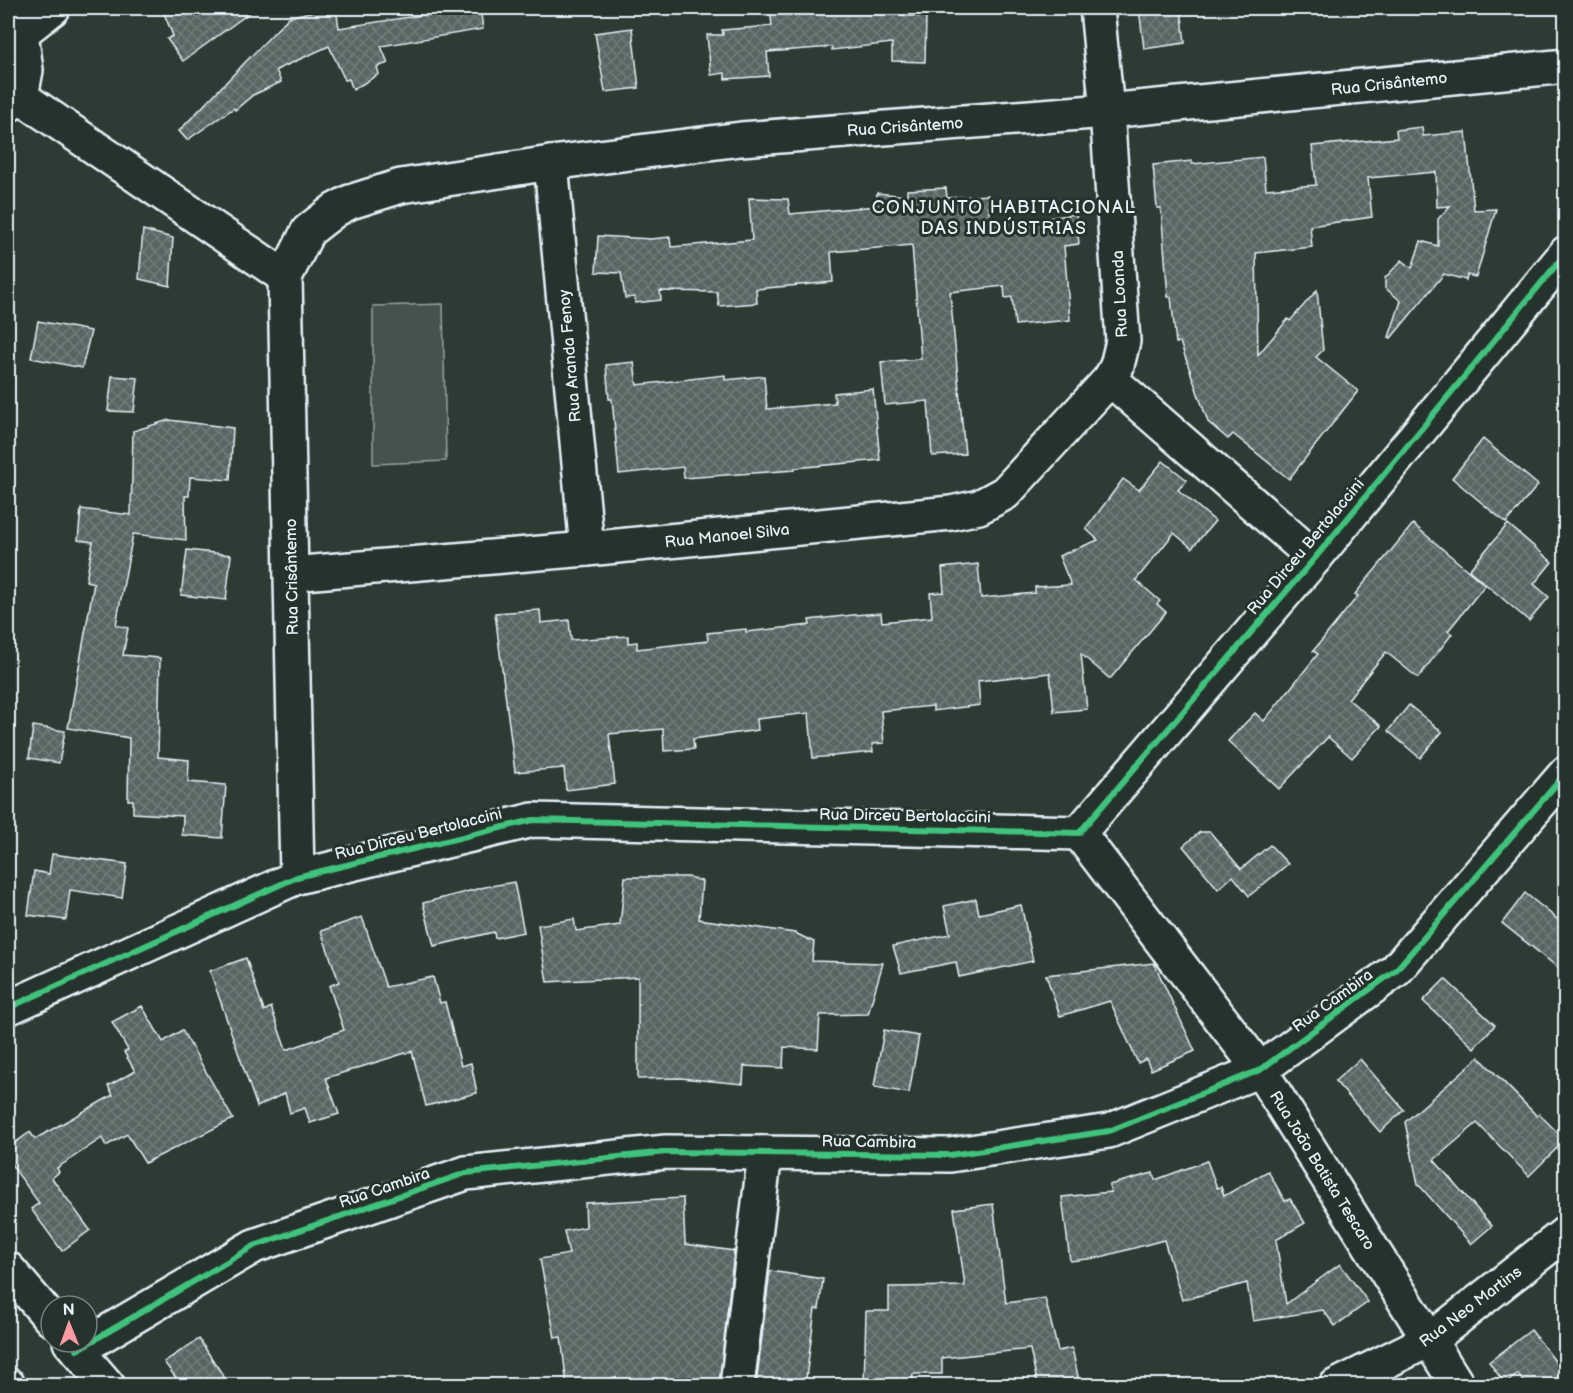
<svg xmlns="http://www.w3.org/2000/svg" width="1573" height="1393" viewBox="0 0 1573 1393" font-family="'Balsamiq Sans',sans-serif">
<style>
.garden{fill:#45524e;stroke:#96a2a3;stroke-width:1.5}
.building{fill:url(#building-cross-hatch);stroke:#e8f1f8;stroke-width:1.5}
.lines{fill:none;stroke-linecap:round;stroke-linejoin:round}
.minor-casing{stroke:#e8f1f8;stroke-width:38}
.minor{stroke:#26332d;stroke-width:33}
.cycleway-casing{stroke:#26332d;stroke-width:10}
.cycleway{stroke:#40c37c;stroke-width:6}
.labels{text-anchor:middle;stroke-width:6;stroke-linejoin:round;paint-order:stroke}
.street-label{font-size:16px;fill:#e8f1f8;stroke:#26332d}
.neighbourhood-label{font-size:18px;letter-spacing:1.5px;fill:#e8f1f8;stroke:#26332d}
</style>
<defs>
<pattern id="building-cross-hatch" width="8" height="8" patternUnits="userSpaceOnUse" patternTransform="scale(1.5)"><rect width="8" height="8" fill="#596563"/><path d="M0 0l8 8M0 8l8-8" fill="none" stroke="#717c7a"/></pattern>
</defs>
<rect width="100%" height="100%" fill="#2e3b35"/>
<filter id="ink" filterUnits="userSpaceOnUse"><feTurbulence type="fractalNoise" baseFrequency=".0167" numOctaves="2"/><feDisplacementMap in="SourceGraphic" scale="12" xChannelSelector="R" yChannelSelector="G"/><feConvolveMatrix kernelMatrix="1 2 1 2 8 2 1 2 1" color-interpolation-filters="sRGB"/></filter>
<g filter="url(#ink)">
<!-- garden -->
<path class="garden" d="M443,304L446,461L373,464V306Z"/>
<!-- building -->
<g class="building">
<path d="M162,8H256L183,61L167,39L173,36Z"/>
<path d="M327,8H336L339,28L467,8H480L483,29L381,46L388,63L377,67L379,74L353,90L349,79L345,80L329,46L276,70L281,82L253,95L235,110L234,108L187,140L179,131L289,17Z"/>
<path d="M770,8H904L903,16H926L925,62L892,61V43L832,50V47L767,52L769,76L725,79V73L711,75L707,35H723L722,30L772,26Z"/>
<path d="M1139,8H1181L1185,43L1144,49Z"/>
<path d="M632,28L639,88L605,92L595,33Z"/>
<path d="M1422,127L1423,136L1466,132L1474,210L1496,209L1476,277L1467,275L1466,280L1444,274L1391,338L1389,337L1401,301L1385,288V278L1402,260L1412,268L1421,241L1438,246V219L1450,206L1437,207L1436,172L1368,178L1372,217L1310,226L1312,247L1256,253L1258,355L1288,319L1290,321L1317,290L1323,350L1316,357L1358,391L1289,479L1233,434L1228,439L1208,422L1180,342L1176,343L1171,297H1168L1161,208H1157L1153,165L1192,161V164L1263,157L1266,189L1316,185L1312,146L1397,138L1396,130Z"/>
<path d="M946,188L947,198L988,195L990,226L1076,214L1079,244L1064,246L1070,320L1015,325L1012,297L1005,298L1004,286L950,292L965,454L932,456L928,401L885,405L881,362L921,359L912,245L831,252L833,282L756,289L757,303L719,306L717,292L660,291L661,300L635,303V297L625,298L621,273L596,272L598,236L651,239L670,237L671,247L752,240L749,198L788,199L790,214L876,206L877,193L907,196V190Z"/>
<path d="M143,230L173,238L170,286L139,279Z"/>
<path d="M38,321L91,331L82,368L31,358Z"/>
<path d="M634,362L637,385L725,375V380L764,376L767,409L835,403L834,393L873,389L880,460L795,468V470L684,478L683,467L619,474L612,399H609L606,365Z"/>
<path d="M112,376L138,378L134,412L108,411Z"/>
<path d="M169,420L233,428L230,480L190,477L189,496H185L186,540L133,534L116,625L128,628L123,655L160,658L158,757L189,760L188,782L226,785L222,838L182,835L183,816L133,813V800H128L129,738L68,728L94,583L86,581L93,542L78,540L81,509L131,515L133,431Z"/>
<path d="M1483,439L1538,485L1506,523L1452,478Z"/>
<path d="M1163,461L1187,480L1178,490L1215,521L1192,548L1174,533L1136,580L1160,601L1157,604L1166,612L1110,679L1081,654L1087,709L1054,712L1050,673L978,681L980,705L933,711V706L881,711L884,743L872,744L873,752L813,758L809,713L757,719L758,730L693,739L694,749L664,751L663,729L609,734L615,784L566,790L564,768L515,772L495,613L540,610L541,623L569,620L571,640L628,636V643L637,642V649L708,641L707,633L746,629V632L810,625L809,620L853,615L881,613L882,622L932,617L930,593L944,592L942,568L978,564L981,598L1035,593V587L1071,585L1059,556L1098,540L1086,529L1123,479L1139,490Z"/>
<path d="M1413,524L1485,585L1448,631L1452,634L1418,678L1386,652L1348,699L1381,726L1352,758L1328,737L1279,789L1228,741L1255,713L1264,721L1318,654L1313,651L1358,596L1355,594Z"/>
<path d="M1508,524L1552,562L1534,584L1549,597L1529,621L1469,570Z"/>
<path d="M187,550L231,555L226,600L181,595Z"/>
<path d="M1409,705L1442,732L1420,758L1388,731Z"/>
<path d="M33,726L65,731L59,763L29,758Z"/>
<path d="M1200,832H1210L1241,869L1270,845L1288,864L1249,896L1233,876L1218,889L1183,846Z"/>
<path d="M52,854L127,864L122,898L70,890L66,920L28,915L34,871L49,874Z"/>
<path d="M625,877H688L702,881L699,919L795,933L814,942L812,961L883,963L868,1014L820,1015L818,1049L784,1047L783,1068L744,1066L743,1084L680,1078L638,1079V977L547,982L538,925L574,919L576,931L620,925Z"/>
<path d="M514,882L524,932L495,938L494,932L434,946L423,903L485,887Z"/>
<path d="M1525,893L1566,926V974L1502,923Z"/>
<path d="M976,899L979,914L1021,905L1033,961L959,977L956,962L901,973L893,946L950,934L944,906Z"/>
<path d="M362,917L386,987L433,977L440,1003L445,1002L461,1066L471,1063L477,1093L426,1106L412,1051L326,1078L339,1114L310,1123L305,1108L290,1113L285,1093L257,1107L210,971L246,958L264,1011L271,1007L286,1050L344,1030L329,986L339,982L321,931Z"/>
<path d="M1154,963L1195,1051L1151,1070L1146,1059L1138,1063L1110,1001L1060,1016L1046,975Z"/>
<path d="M1445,979L1495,1025L1474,1048L1423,1001Z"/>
<path d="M142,1006L163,1042L182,1030L233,1119L145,1163L127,1134L106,1146L102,1138L57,1168L59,1172L52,1178L90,1230L62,1251L31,1209L39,1203L8,1160V1148L30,1132L35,1139L113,1095L108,1086L135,1071L124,1052L128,1050L112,1022Z"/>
<path d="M884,1030L919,1036L909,1093L874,1087Z"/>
<path d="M1479,1057L1537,1116L1539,1114L1565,1140L1529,1176L1477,1123L1434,1160L1492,1226L1471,1244L1418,1184L1405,1122Z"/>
<path d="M1360,1059L1404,1110L1380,1132L1335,1081Z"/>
<path d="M1207,1161L1217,1188L1221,1187L1224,1196L1268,1171L1285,1201L1290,1199L1305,1223L1276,1240L1286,1304L1340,1264L1368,1302L1335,1326L1323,1310L1253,1321L1247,1283L1182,1300L1164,1240L1097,1258L1070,1261L1062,1197L1111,1192L1109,1185L1153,1173L1155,1180Z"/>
<path d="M683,1198L685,1244L734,1251L719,1386H567L561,1337L555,1338L540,1259L569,1254L564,1231L586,1227L585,1203Z"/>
<path d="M993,1204L1006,1303L1045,1298L1058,1351L1072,1348L1080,1386H1038L1030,1349L942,1358V1374H913L912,1386H864L866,1311H889V1287L965,1286L954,1209Z"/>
<path d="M770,1271L823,1279L819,1309H815L805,1386H756Z"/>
<path d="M1531,1330L1566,1375L1551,1386H1526L1518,1374L1505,1384L1489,1362Z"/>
<path d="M199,1339L230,1386H182L164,1362Z"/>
</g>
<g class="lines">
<defs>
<g id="minor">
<path d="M8,8L21,33L26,70L21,97L8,105"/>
<path d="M1097,8L1107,111L1123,341L1117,366L1110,379L1315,558"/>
<path d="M21,33L53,8"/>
<path d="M21,97L285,277L308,231L335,210L350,202L401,186L551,163L741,139L1107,111L1566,66"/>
<path d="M551,163L587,549"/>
<path d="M285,277L297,877"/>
<path d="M291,574L587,549L951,513L979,507L1005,493L1110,379"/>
<path d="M1079,833L1260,1070L1458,1386"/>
<path d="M8,1008L297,877L533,820L1079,833L1315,558L1566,253"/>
<path d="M8,1269L51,1319"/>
<path d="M70,1342L108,1386"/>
<path d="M77,1350L254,1246L466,1173L666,1152L950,1155L1109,1131L1260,1070L1396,970L1566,773"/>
<path d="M8,1385V1386"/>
<path d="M737,1386L765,1153"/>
<path d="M1336,1386L1431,1339L1566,1233"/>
</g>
</defs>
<!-- minor casing -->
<use href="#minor" class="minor-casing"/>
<!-- minor -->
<use href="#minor" class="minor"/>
<defs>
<g id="cycleway">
<path d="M8,1008L297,877L533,820L1079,833L1315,558L1566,253"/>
<path d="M77,1350L254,1246L466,1173L666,1152L950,1155L1109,1131L1260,1070L1396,970L1566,773"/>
</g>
</defs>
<!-- cycleway casing -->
<use href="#cycleway" class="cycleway-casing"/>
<!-- cycleway -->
<use href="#cycleway" class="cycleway"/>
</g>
</g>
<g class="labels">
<!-- street labels -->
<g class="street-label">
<text transform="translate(1389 83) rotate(-6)" y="6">Rua Crisântemo</text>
<text transform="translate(905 126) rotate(-4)" y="6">Rua Crisântemo</text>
<text transform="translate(1119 294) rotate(-93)" y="6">Rua Loanda</text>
<text transform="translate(569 356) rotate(-95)" y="6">Rua Aranda Fenoy</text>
<text transform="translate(727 535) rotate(-6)" y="6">Rua Manoel Silva</text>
<text transform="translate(1305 546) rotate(-50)" y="6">Rua Dirceu Bertolaccini</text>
<text transform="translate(291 577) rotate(-91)" y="6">Rua Crisântemo</text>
<text transform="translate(905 815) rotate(1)" y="6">Rua Dirceu Bertolaccini</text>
<text transform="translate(418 833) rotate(-14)" y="6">Rua Dirceu Bertolaccini</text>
<text transform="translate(1332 1000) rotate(-36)" y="6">Rua Cambira</text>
<text transform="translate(869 1141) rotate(1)" y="6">Rua Cambira</text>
<text transform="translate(1323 1170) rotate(58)" y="6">Rua João Batista Tescaro</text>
<text transform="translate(384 1187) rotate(-19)" y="6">Rua Cambira</text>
<text transform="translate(1470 1306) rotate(-37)" y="6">Rua Neo Martins</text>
</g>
<!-- neighbourhood labels -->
<g class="neighbourhood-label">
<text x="1004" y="213">CONJUNTO HABITACIONAL<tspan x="1004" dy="21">DAS INDÚSTRIAS</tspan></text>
</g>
</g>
<!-- margin -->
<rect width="1573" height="1393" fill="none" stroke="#26332d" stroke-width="30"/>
<rect x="15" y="15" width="1543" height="1363" fill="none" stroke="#e8f1f8" stroke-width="2" filter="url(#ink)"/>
<!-- north arrow -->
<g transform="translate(69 1324) rotate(359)"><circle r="28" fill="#26332d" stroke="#747f7e" stroke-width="1.5"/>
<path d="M0-4.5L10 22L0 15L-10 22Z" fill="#ff9aa2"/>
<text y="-9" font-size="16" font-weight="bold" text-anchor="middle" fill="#e8f1f8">N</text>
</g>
</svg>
